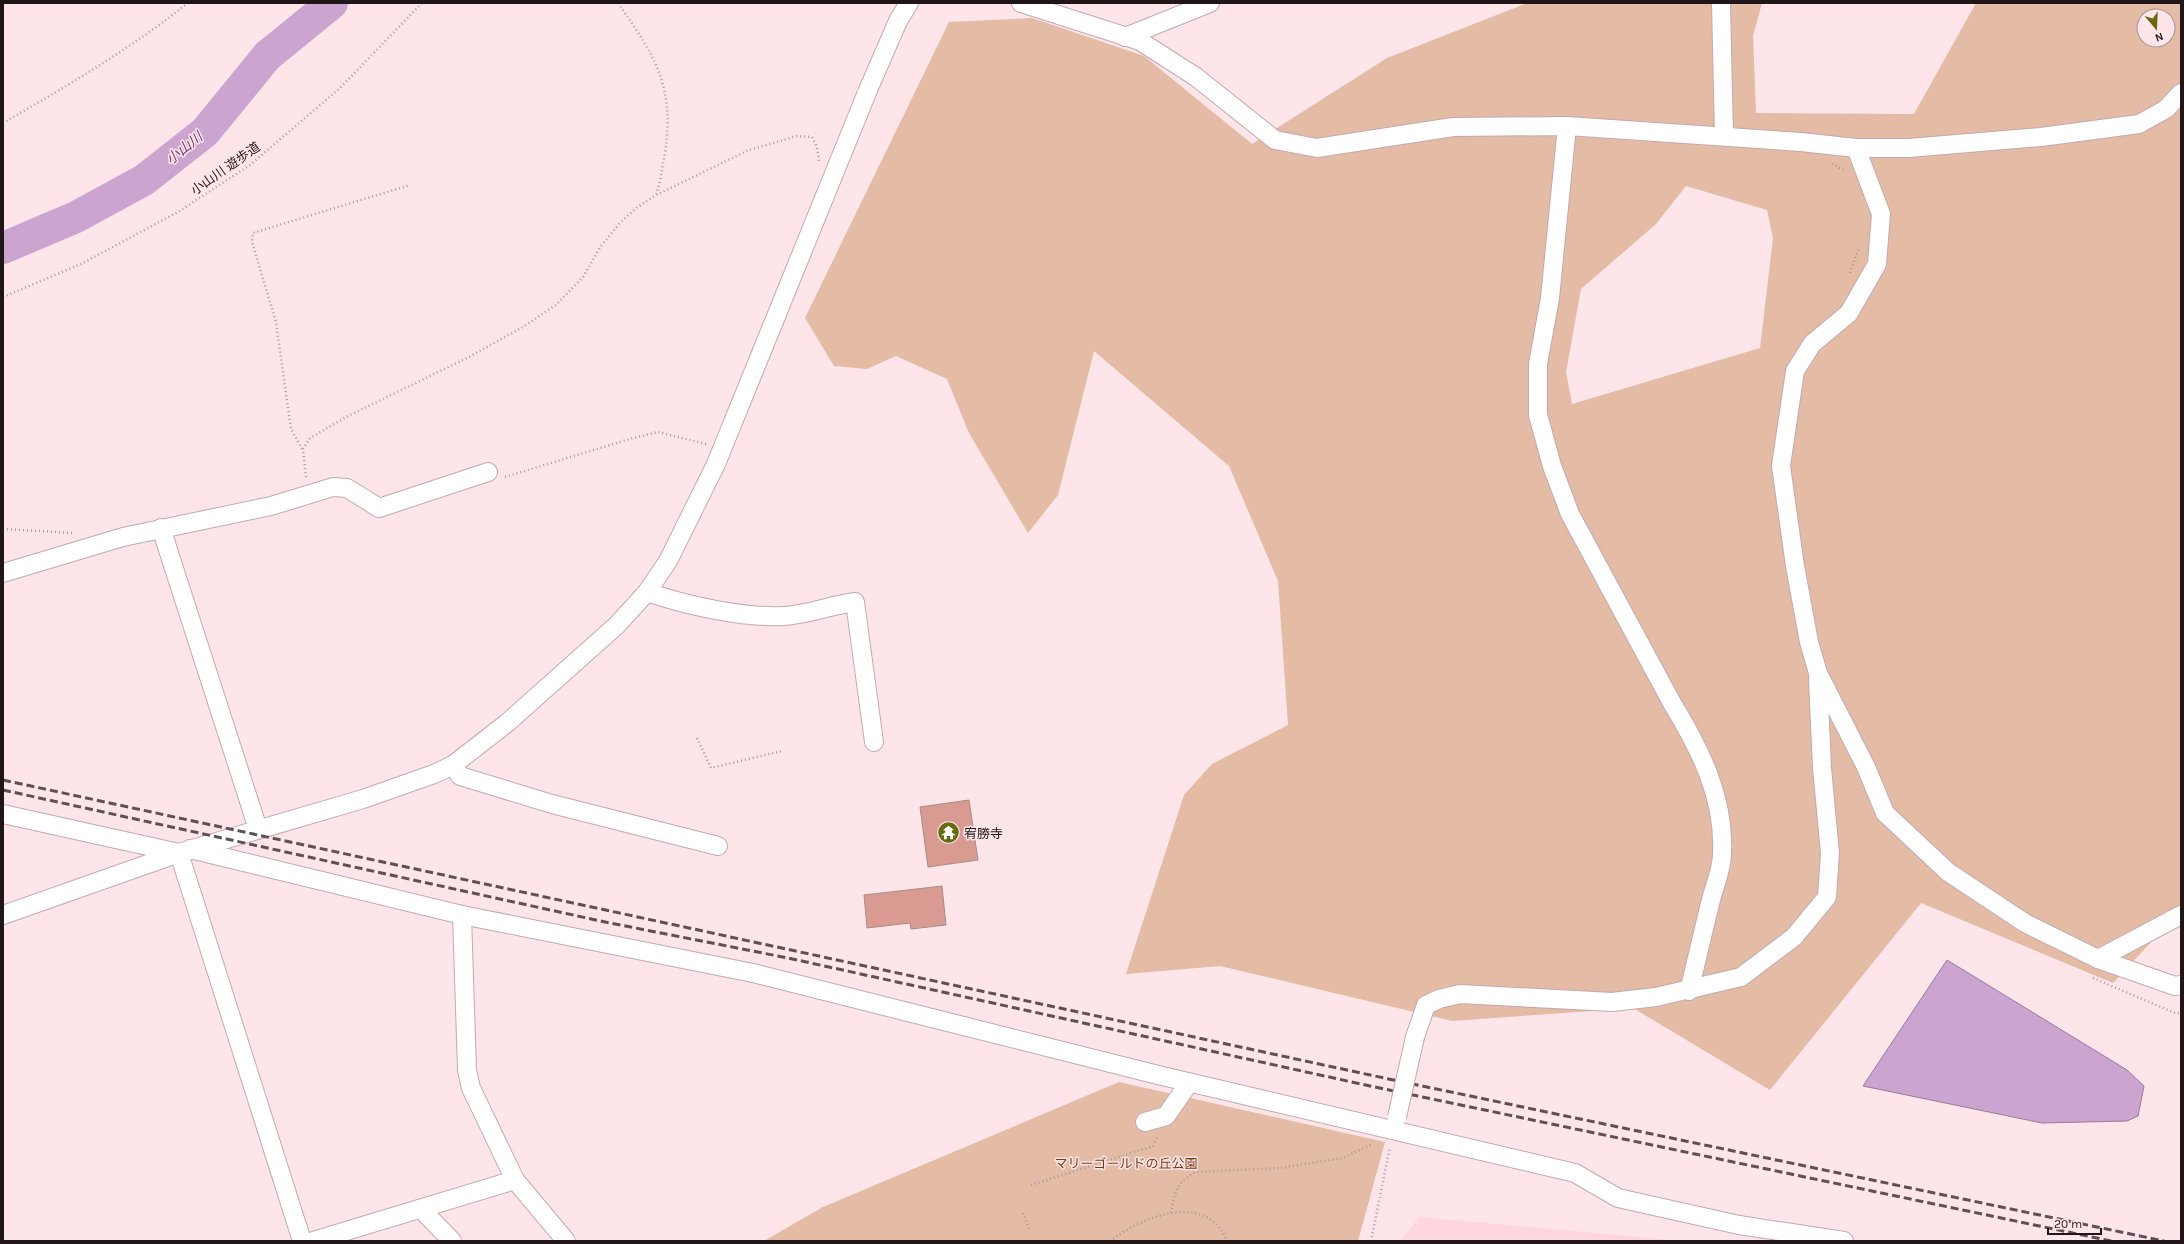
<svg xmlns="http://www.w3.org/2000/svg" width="2184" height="1244" viewBox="0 0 2184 1244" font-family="Karla,'Noto Sans JP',sans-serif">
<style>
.built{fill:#ffd6dd}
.green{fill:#e4bba5;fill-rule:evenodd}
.water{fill:#cca4d0;stroke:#987999}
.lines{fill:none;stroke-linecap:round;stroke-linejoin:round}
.river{stroke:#cca4d0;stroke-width:32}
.building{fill:#d89a91;stroke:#a98c87}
.minor-casing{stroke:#c6a8ad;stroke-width:20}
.path{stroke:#ac999c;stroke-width:2.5;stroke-dasharray:1 3;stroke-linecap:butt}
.minor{stroke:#fff;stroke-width:18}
.rail{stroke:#5e5053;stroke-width:3;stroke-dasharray:8 4;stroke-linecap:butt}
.minor-bridge-casing{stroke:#c6a8ad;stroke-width:20;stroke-linecap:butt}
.minor-bridge{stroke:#fff;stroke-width:18}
.labels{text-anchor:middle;stroke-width:3;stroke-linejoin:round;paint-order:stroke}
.street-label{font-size:13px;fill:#201618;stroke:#fee5e9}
.poi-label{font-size:13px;fill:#201618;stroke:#fee5e9;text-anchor:start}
.park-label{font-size:13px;fill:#7d3b0d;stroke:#fee5e9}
.water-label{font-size:14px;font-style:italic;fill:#6e3c74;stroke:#fee5e9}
</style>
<rect width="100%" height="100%" fill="#fee5e9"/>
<!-- built -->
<path class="built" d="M1419,1217L1682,1241H1401Z"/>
<!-- green -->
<g class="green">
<path d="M1527,3H1762L1753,36L1756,113L1914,114L1976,3H2181V910L2113,983L1921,903L1770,1090L1633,1008L1452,1021L1220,966L1126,974L1184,795L1212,764L1288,725L1278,581L1229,466L1094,351L1058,495L1028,533L969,433L947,379L896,356L867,369L834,366L805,318L949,22L1032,18L1144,56L1252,144L1387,58ZM2144,16H2168V40H2144ZM1686,186L1767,210L1773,238L1760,348L1572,404L1566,372L1581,289L1656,224Z"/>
<path d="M1119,1082L1385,1142L1358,1241H764L823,1207Z"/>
</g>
<!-- water -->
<path class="water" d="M1947,960L2127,1070L2144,1086L2138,1116L2127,1121L2042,1123L1863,1086Z"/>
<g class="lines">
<!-- river -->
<path class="river" d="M3,248L76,217L144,180L205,132L267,56L332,3"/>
</g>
<!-- building -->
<g class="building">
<path d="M969,800L978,860L928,867L920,807Z"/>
<path d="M942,886L946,925L911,929L910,923L867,928L864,895Z"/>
</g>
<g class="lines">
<defs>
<g id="minor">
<path d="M1021,3L1140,41L1196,77L1275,140L1317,148L1453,127L1567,126L1801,142L1856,148L1881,214L1877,264L1849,313L1812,344L1795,371L1781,466L1795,566L1809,642L1818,673L1866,767L1885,813L1948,872L2025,923L2098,959L2175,986L2181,985"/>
<path d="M1721,3L1724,136"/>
<path d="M1125,37L1210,3"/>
<path d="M1567,126L1550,298L1538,364V415L1552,466L1570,514L1672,703C1700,749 1725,798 1722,854C1722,868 1716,882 1712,896C1704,927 1697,959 1689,991"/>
<path d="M1856,148H1909L2041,137L2139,124L2166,109L2181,93"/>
<path d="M161,528L258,829"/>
<path d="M3,573L123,537L271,506L333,487L347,488L379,508L488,472"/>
<path d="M647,592C685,605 742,618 783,616C807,615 831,605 855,602L874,742"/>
<path d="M453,765L460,776L552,804L718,846"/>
<path d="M3,814L179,853L302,1241"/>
<path d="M190,849L462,915L753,973L1158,1075L1575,1173L1618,1198L1739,1225L1844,1241"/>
<path d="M3,915L179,853L363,799L434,774L453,765L507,723L617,625L647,592L668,561L716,464L868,90L898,21L909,3"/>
<path d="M462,915L467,1070L471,1088L515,1180L566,1241"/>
<path d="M2098,959L2181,915"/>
<path d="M1415,1037L1426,1005L1439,999L1460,994L1612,1002L1656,997L1741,977L1794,937L1827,897L1830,853L1822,768L1818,679"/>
<path d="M1145,1122L1166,1116L1189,1083"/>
<path d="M421,1209L452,1241"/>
<path d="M313,1241L515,1180"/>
</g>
</defs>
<!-- minor casing -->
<use href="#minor" class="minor-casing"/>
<!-- path -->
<g class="path">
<path d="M618,3C655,56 675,86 665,153C662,167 661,181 656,194"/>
<path d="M3,123C67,86 130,49 188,3"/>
<path d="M1832,164L1844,170"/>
<path d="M1850,273L1859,247"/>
<path d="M3,297L81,264L178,212L250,165L340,88L422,3"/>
<path d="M302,449L291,429L276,322L252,242L253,233L410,185"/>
<path d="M306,477L303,449L310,438L348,416L467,358L523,327L557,304L583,277L601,246L620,223L636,208L656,195L749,150L797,136L812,137L817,147L819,161"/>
<path d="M505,477L633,438L658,432L706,444"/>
<path d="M3,529L73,533"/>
<path d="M697,738L711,768L782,751"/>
<path d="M2093,978L2175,1013H2181"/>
<path d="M1031,1185L1153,1146L1157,1137"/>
<path d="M1023,1213L1029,1229"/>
<path d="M1171,1213C1175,1191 1176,1184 1195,1172L1279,1168L1343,1158L1372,1144"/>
<path d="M1110,1241C1142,1217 1206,1190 1227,1241"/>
<path d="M1371,1241L1390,1147"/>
</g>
<!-- minor -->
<use href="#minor" class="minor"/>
<!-- rail -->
<g class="rail">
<path d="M3,780L1384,1078L2164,1241"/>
<path d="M3,790L605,922L788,958L1370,1086L2111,1241"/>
</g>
<defs>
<path id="minor-bridge" d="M1397,1117L1415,1037"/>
</defs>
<!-- minor-bridge casing -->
<use href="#minor-bridge" class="minor-bridge-casing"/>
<!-- minor-bridge -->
<use href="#minor-bridge" class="minor-bridge"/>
</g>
<!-- icons -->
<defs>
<symbol id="temple-disc" viewBox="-11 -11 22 22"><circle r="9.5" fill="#646b0e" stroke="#fee5e9"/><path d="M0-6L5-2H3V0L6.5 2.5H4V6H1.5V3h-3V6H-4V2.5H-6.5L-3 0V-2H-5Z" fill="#fff"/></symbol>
</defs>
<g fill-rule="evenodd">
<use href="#temple-disc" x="936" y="820" width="25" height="25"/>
</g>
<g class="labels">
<!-- street labels -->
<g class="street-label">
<text transform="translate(225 168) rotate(-35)" y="5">小山川 遊歩道</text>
</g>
<!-- poi labels -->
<g class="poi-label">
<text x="964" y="838">宥勝寺</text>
</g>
<!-- park labels -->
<g class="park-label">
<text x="1126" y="1168">マリーゴールドの丘公園</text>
</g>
<!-- water labels -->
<g class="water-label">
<text transform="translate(184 148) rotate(-39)" y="5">小山川</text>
</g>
</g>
<!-- border -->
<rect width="2184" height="1244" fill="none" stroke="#201618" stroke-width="8"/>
<!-- north arrow -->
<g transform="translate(2156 28) rotate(161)"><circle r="19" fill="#fee5e9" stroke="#a59295"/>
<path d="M0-3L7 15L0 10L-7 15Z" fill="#646b0e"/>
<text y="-6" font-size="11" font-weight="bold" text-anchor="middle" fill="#201618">N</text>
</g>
<!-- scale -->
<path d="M2048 1228v6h53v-6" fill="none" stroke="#201618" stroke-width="2"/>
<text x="2054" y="1228" font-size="12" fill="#201618" stroke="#fee5e9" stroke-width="3" paint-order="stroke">20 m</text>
</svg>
